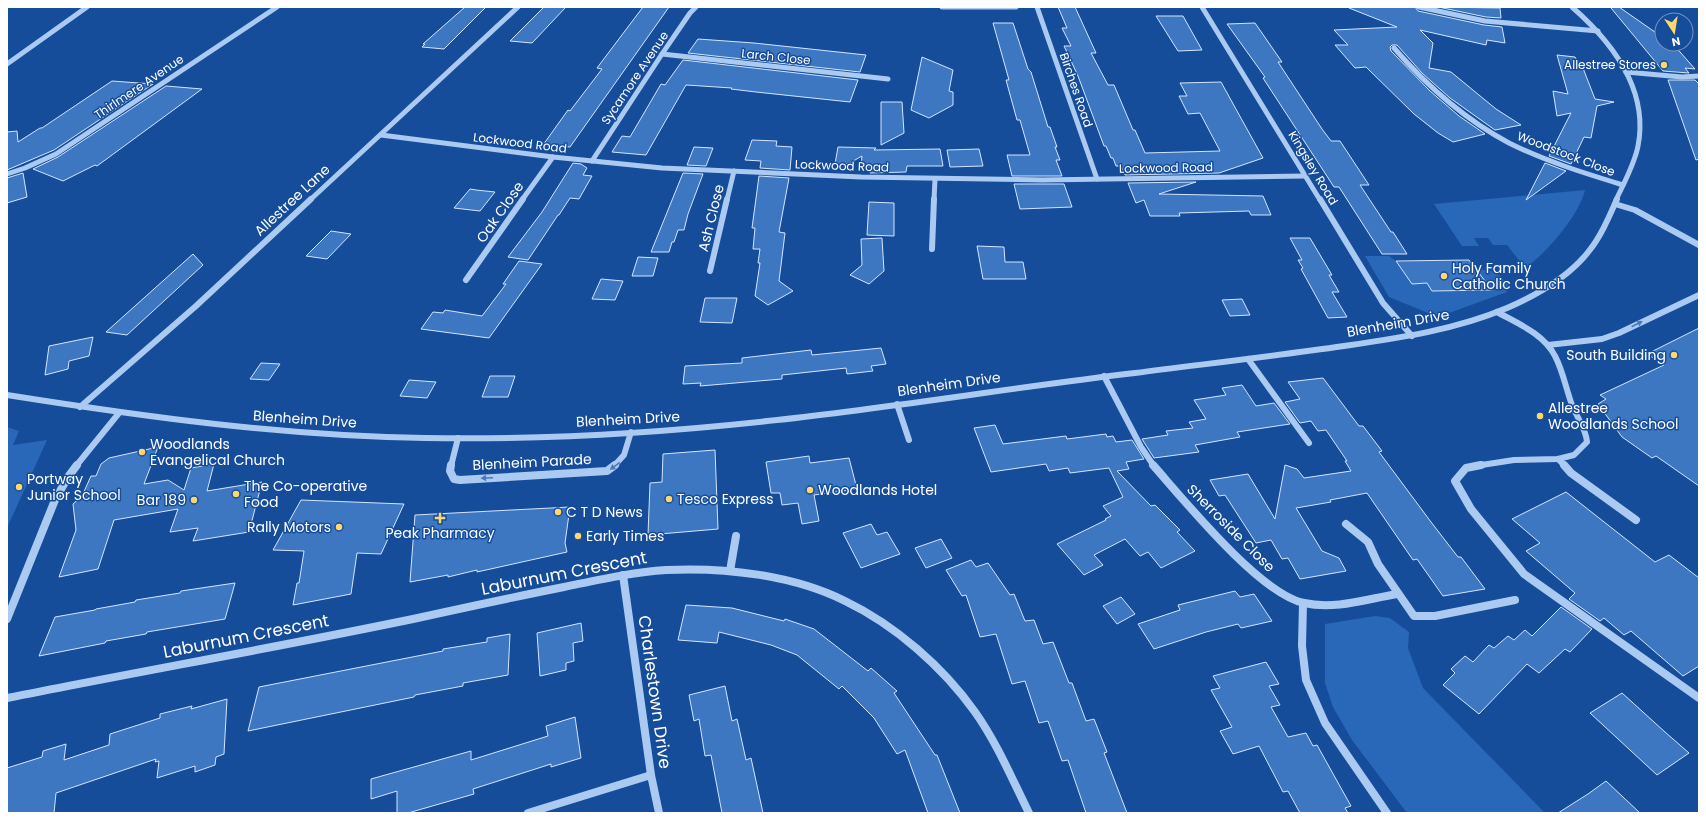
<svg xmlns="http://www.w3.org/2000/svg" width="1706" height="820" viewBox="0 0 1706 820" font-family="Poppins,sans-serif">
<style>
.green{fill:#2967b8}
.building{fill:#3e77c1;stroke:#d2e5fd}
.lines{fill:none;stroke-linecap:round;stroke-linejoin:round}
.minor-far2{stroke:#abcaf2;stroke-width:5}
.minor-far1{stroke:#abcaf2;stroke-width:6}
.minor{stroke:#abcaf2;stroke-width:8}
.oneway{fill:#4a79b9}
.poi-dot{fill:#ffd76c;stroke:#164d9a;stroke-width:1.5}
.labels{text-anchor:middle;stroke-width:3;stroke-linejoin:round;paint-order:stroke}
.far-street-label{font-size:12px;fill:#fff;stroke:#164d9a}
.far-poi-label{font-size:12px;fill:#fff;stroke:#164d9a;text-anchor:end}
.street-label{font-size:14px;fill:#fff;stroke:#164d9a}
.poi-label{font-size:14px;fill:#fff;stroke:#164d9a;text-anchor:start}
.near-street-label{font-size:17px;fill:#fff;stroke:#164d9a}
</style>
<rect width="100%" height="100%" fill="#164d9a"/>
<!-- green -->
<g class="green">
<path d="M1585,190C1580,214 1546,254 1525,268L1507,245H1493L1488,238H1474L1479,246H1462L1434,204Z"/>
<path d="M1365,256H1389L1396,261L1412,284L1427,283L1433,291L1491,290L1476,269C1495,270 1495,271 1508,284L1507,292L1438,317L1389,297Z"/>
<path d="M7,427L19,431L13,445L47,440L7,528Z"/>
<path d="M1375,616L1390,618L1409,632L1408,648L1423,688L1545,813H1407L1352,740L1333,707L1325,683V624Z"/>
</g>
<!-- building -->
<g class="building">
<path d="M465,7H486L444,49L422,47L425,44H423Z"/>
<path d="M544,7H566L532,43L510,41Z"/>
<path d="M643,7H669L570,147L543,145L568,110L570,111L602,69L597,68Z"/>
<path d="M1058,7H1075L1096,53H1091L1108,85H1114L1133,130H1135L1145,153L1220,151L1200,113L1188,114L1179,96H1187L1180,83L1221,82L1263,158L1219,173L1125,175L1121,166H1116L1113,158H1111L1106,146H1104L1078,76L1064,46H1071L1062,28H1067Z"/>
<path d="M1349,7H1415L1418,11L1484,25L1502,27L1505,43L1487,40L1486,45L1420,30L1433,43L1429,68L1451,72L1496,109L1521,125L1495,130L1450,98L1422,73L1397,45H1392L1390,47L1391,51L1430,91L1459,116L1485,134L1453,142L1438,133L1414,114L1366,67L1355,68L1335,45H1348L1334,30L1397,27L1349,8Z"/>
<path d="M1438,7L1500,8L1501,18L1486,17Z"/>
<path d="M1612,7H1619L1662,37V44H1673L1695,69L1685,68L1689,73L1663,71L1611,8Z"/>
<path d="M1156,16H1183L1202,50L1178,51Z"/>
<path d="M993,23H1013L1028,69L1031,72L1048,127H1050L1057,147H1055L1060,160H1056L1062,176H1012L1007,155H1030L1020,120H1017L1006,80H1009Z"/>
<path d="M1255,23L1282,62H1278L1322,129L1331,141H1340L1369,185H1360L1391,232H1393L1407,254H1382L1339,187H1334L1263,78L1265,77L1227,24Z"/>
<path d="M698,39L754,43L866,55L860,72L688,53Z"/>
<path d="M1557,55L1575,57L1579,63H1581L1595,99L1614,102L1597,106L1591,138L1584,137L1571,164L1549,156L1571,113L1557,116L1553,91L1568,94Z"/>
<path d="M922,57L953,70L949,91L953,92V105L929,118L911,110Z"/>
<path d="M683,60L858,80L850,102L756,92L731,89L732,88L686,85L646,155L612,152L622,136L630,137L661,84L665,85Z"/>
<path d="M1668,80H1695L1699,84V159L1696,160Z"/>
<path d="M112,81L153,84L54,150L7,170V132L17,131L18,142L40,128H42Z"/>
<path d="M166,86L202,89L97,166L95,165L63,181L33,169L58,157Z"/>
<path d="M881,102H902L904,133L881,145Z"/>
<path d="M752,140L777,141L776,146L792,147L790,170L760,168L761,161L745,160Z"/>
<path d="M694,147L713,148L706,166L687,165Z"/>
<path d="M838,147L876,148L874,150L940,149L943,166H907L906,172L870,173L871,167L861,166L862,156L848,164H835Z"/>
<path d="M979,149L983,166L950,167L947,150Z"/>
<path d="M573,163L581,164L587,168L583,175L592,176L579,199L570,198L559,215H558L528,260L508,257L542,212Z"/>
<path d="M1545,163L1566,171L1526,200Z"/>
<path d="M23,173L27,197L7,203V178Z"/>
<path d="M683,173L703,174L688,214L684,230H678L674,242H672L669,252H651Z"/>
<path d="M759,176L789,178L779,232L785,233L779,281L793,291L768,305L755,296L760,263H758L760,249H753L755,228H752Z"/>
<path d="M1196,182L1159,194L1263,196L1271,215H1251L1249,211L1179,213L1180,216H1150L1144,200L1136,203L1128,183Z"/>
<path d="M1014,184H1064L1072,207L1020,209Z"/>
<path d="M470,189L476,190L495,192L480,211L454,208Z"/>
<path d="M869,202L894,203V236L867,235Z"/>
<path d="M331,231L351,234L327,259L306,256Z"/>
<path d="M882,238L884,271L869,284L850,275L862,265L861,239Z"/>
<path d="M1290,238H1310L1332,275H1329L1339,292H1332L1347,317L1328,318L1301,269L1303,268L1298,260H1302Z"/>
<path d="M977,246L1004,247L1005,262H1023L1026,279H983Z"/>
<path d="M193,254L203,265L127,335L106,332Z"/>
<path d="M638,257L658,258L653,276H632Z"/>
<path d="M1469,260L1492,290L1432,291L1427,283L1412,284L1396,261Z"/>
<path d="M519,261L542,264L489,338L421,329L433,312L443,313L445,310L482,316L506,284H503Z"/>
<path d="M601,279L623,281L615,300L592,299Z"/>
<path d="M705,298H737L732,323L700,322Z"/>
<path d="M1242,299L1250,315L1230,316L1222,300Z"/>
<path d="M1699,328V486L1656,456L1652,458L1622,437L1598,404L1606,399L1600,395L1664,365L1647,354Z"/>
<path d="M93,337L89,356L69,361L68,369L45,375L49,346Z"/>
<path d="M881,348L886,364L871,366L873,371L847,374L846,368L782,375V379L700,386L701,383L683,384L685,366L742,363V358L811,350L812,355Z"/>
<path d="M261,363L280,364L269,380L250,379Z"/>
<path d="M490,376H515L508,397H482Z"/>
<path d="M1323,378L1359,426H1363L1382,451L1379,452L1431,522L1458,557H1461L1485,589L1443,596L1417,559L1413,560L1367,493L1330,500L1331,502L1296,508L1322,551L1339,558L1346,571L1300,579L1288,558L1282,559L1271,540L1256,543L1225,495L1219,496L1210,480L1248,474L1275,519L1285,465L1297,469L1304,478L1351,471L1345,461H1347L1326,430L1318,431L1311,421L1300,423L1285,402L1300,399L1288,382Z"/>
<path d="M409,380L436,382L427,398L400,396Z"/>
<path d="M1242,385L1256,406L1274,403L1290,424L1237,432L1240,437L1195,445L1199,452L1154,458L1142,439L1168,435L1166,431L1193,428L1189,422L1206,419L1194,400L1226,395L1222,388Z"/>
<path d="M995,425L1003,444L1066,436L1067,439L1106,434L1107,437L1113,436L1116,442L1132,440L1144,459L1126,462L1129,469L1117,471L1151,506L1155,505L1180,530L1177,532L1195,551L1161,568L1148,552L1140,556L1125,539L1094,555L1103,565L1084,575L1057,544L1106,520L1105,519L1111,516L1103,506L1123,497L1109,468L1070,473L1068,468L1049,471L1046,464L991,472L974,428Z"/>
<path d="M158,447L144,484L168,480L184,490L191,468L214,464L207,491L262,482L249,532L193,541L198,528L170,532L178,509L114,520L98,569L59,577L76,530L73,504L82,496L91,476H96L101,464L109,458Z"/>
<path d="M715,450L718,529L648,535L650,483L662,482L663,454Z"/>
<path d="M809,456L810,463L849,458L857,489L814,495L819,521L802,524L798,503L782,505L780,493H771L766,462Z"/>
<path d="M1566,492L1655,562L1669,555L1699,578V666L1683,676L1631,631L1624,635L1604,618L1600,621L1569,599L1575,593L1526,551L1540,543L1512,519Z"/>
<path d="M301,500L404,504L381,554L357,553L351,594L293,605L297,583H299L304,551L273,550Z"/>
<path d="M570,507L565,543L567,552L477,572V570L448,577V575L410,582L415,515Z"/>
<path d="M871,524L877,535L887,532L900,554L861,568L843,533Z"/>
<path d="M941,539L952,558L926,568L915,548Z"/>
<path d="M971,560L976,567L988,563L1010,595L1014,594L1025,621L1034,620L1043,644L1053,642L1069,683H1072L1086,721L1094,719L1107,752L1104,753L1127,813H1086L1068,760L1062,761L1048,721L1039,723L1025,681L1012,684L996,634L980,637L966,595L962,596L946,570Z"/>
<path d="M235,583L225,619L147,632L146,634L106,641L105,643L39,656L55,617L95,610L96,609L135,602L136,600L180,593L181,591Z"/>
<path d="M1235,591L1240,597L1254,594L1272,621L1241,628L1238,624L1206,632L1154,649L1138,624L1180,610L1178,605Z"/>
<path d="M1121,597L1135,614L1117,624L1103,606Z"/>
<path d="M686,605L732,608L784,621L785,619L814,629L868,671L871,668L897,691L894,693L935,755H937L960,813H928L905,750L897,754L874,718L842,686L839,689L797,655L771,645L719,632L717,643L678,640Z"/>
<path d="M1561,607L1592,629L1570,652L1565,649L1539,673L1527,664L1479,714L1443,685L1455,673L1451,669L1465,656L1473,662L1489,645L1494,648L1508,636L1514,640L1525,630L1532,636Z"/>
<path d="M581,623L583,641L573,643L574,661L566,663V670L540,676L537,633Z"/>
<path d="M510,634L508,675L463,683V686L415,695L414,697L248,731L259,687L443,651V649L487,642V638Z"/>
<path d="M1266,662L1279,684L1269,686L1280,705L1271,707L1288,737L1306,733L1313,746L1317,745L1351,806L1345,808L1348,813H1300L1288,791L1283,792L1259,746L1233,754L1220,731L1232,727L1211,690L1220,688L1213,676Z"/>
<path d="M725,686L732,721L737,719L746,760L751,758L763,813H722L711,755L705,756L699,719L694,721L689,695Z"/>
<path d="M1622,693L1665,732L1689,753L1657,775L1590,713Z"/>
<path d="M227,699L224,754L216,757L215,765L195,772V766L157,778L159,761L155,762L156,759L56,793L54,813H7V768L42,757L43,751L66,744L64,760L109,745L110,734L160,718V714L192,706L191,709Z"/>
<path d="M575,717L581,758L551,767V764L473,789L474,794L408,813H397V791L371,799V779L471,751V760L548,736L546,726Z"/>
<path d="M1606,781L1640,813H1558L1588,794Z"/>
</g>
<g class="lines">
<!-- minor-far2 -->
<g class="minor-far2">
<path d="M942,7H1016"/>
<path d="M1037,7L1097,179"/>
<path d="M1202,7L1320,200"/>
<path d="M1419,7L1485,21L1598,31"/>
<path d="M1572,7C1612,42 1649,90 1638,146C1635,163 1623,185 1616,200"/>
<path d="M1394,48C1427,86 1464,119 1509,143C1545,161 1584,173 1623,185"/>
<path d="M662,54L888,79"/>
<path d="M7,64L87,7"/>
<path d="M1626,72L1682,77L1699,76"/>
<path d="M381,135L553,157L662,168L861,177L1042,180L1305,176"/>
<path d="M592,161L662,54L690,13L696,7"/>
<path d="M7,174L25,168L56,154L277,7"/>
<path d="M310,200L518,7"/>
<path d="M522,200L553,157"/>
<path d="M727,200L734,171"/>
<path d="M934,200L935,179"/>
</g>
<!-- minor-far1 -->
<g class="minor-far1">
<path d="M1320,199L1383,303L1412,336"/>
<path d="M1615,204L1635,210L1699,245"/>
<path d="M932,249L934,199"/>
<path d="M710,271L727,199"/>
<path d="M466,280L523,199"/>
<path d="M1548,345L1602,339L1619,333L1699,295"/>
<path d="M1248,359L1309,443"/>
<path d="M1104,376L1141,447L1154,466"/>
<path d="M7,395C146,417 284,436 425,438C542,440 660,433 777,420C897,407 1016,387 1135,373C1205,364 1274,356 1344,346C1399,338 1455,330 1507,308C1537,295 1569,277 1589,251C1601,236 1609,217 1617,199"/>
<path d="M897,404L909,440"/>
<path d="M80,407L196,306L311,199"/>
<path d="M1558,459L1565,466"/>
<path d="M76,466L119,413"/>
<path d="M451,466L458,438"/>
<path d="M614,466L624,455L631,432"/>
<path d="M1475,466L1514,460L1558,459L1574,455L1587,442C1586,428 1577,418 1572,405C1566,389 1563,371 1555,356C1544,334 1517,323 1497,312"/>
</g>
<!-- minor -->
<g class="minor">
<path d="M451,465L450,471L454,479L460,480L607,471L615,465"/>
<path d="M1153,465C1184,500 1260,594 1304,603C1335,610 1367,599 1397,594"/>
<path d="M1481,465L1466,468L1455,481L1471,509L1524,574L1699,698"/>
<path d="M1564,465L1571,473L1636,520"/>
<path d="M1346,524L1368,542L1378,564L1414,616H1435L1515,600"/>
<path d="M730,571L736,536"/>
<path d="M623,575L651,775L659,813"/>
<path d="M1303,603L1302,646L1306,680L1325,723L1387,813"/>
<path d="M7,619L55,500L68,477L77,465"/>
<path d="M7,698C142,671 278,647 413,619C463,608 514,597 564,587C598,580 632,572 666,570C724,567 793,575 845,601C895,625 943,667 975,712C997,743 1012,779 1029,813"/>
<path d="M528,813L651,775"/>
</g>
</g>
<!-- one-way arrows -->
<defs><path id="oneway-solid" d="M-6-.8H1V-3.2L6.5 0L1 3.2V.8H-6Z"/></defs>
<g class="oneway">
<use href="#oneway-solid" transform="translate(1637 324) rotate(-27)"/>
<use href="#oneway-solid" transform="translate(615 466) rotate(144)"/>
<use href="#oneway-solid" transform="translate(487 478) rotate(177)"/>
</g>
<!-- markers -->
<g class="poi-dot">
<circle cx="1664" cy="65" r="4"/>
<circle cx="1444" cy="276" r="4"/>
<circle cx="1674" cy="355" r="4"/>
<circle cx="1540" cy="416" r="4"/>
<circle cx="142" cy="452" r="4"/>
<circle cx="19" cy="487" r="4"/>
<circle cx="810" cy="490" r="4"/>
<circle cx="236" cy="494" r="4"/>
<circle cx="669" cy="499" r="4"/>
<circle cx="194" cy="500" r="4"/>
<circle cx="558" cy="512" r="4"/>
<path d="M438 512h4v4h4v4h-4v4h-4v-4h-4v-4h4z"/>
<circle cx="339" cy="527" r="4"/>
<circle cx="578" cy="536" r="4"/>
</g>
<g class="labels">
<!-- far-street labels -->
<g class="far-street-label">
<text transform="translate(776 57) rotate(6)" y="4">Larch Close</text>
<text transform="translate(635 78) rotate(-56)" y="4">Sycamore Avenue</text>
<text transform="translate(139 87) rotate(-34)" y="4">Thirlmere Avenue</text>
<text transform="translate(1076 90) rotate(71)" y="4">Birches Road</text>
<text transform="translate(520 143) rotate(7)" y="4">Lockwood Road</text>
<text transform="translate(1566 154) rotate(21)" y="4">Woodstock Close</text>
<text transform="translate(842 166) rotate(2)" y="4">Lockwood Road</text>
<text transform="translate(1166 168) rotate(-1)" y="4">Lockwood Road</text>
<text transform="translate(1313 168) rotate(59)" y="4">Kingsley Road</text>
</g>
<!-- far-poi labels -->
<g class="far-poi-label">
<text x="1656" y="69">Allestree Stores</text>
</g>
<!-- street labels -->
<g class="street-label">
<text transform="translate(292 200) rotate(-43)" y="5">Allestree Lane</text>
<text transform="translate(500 212) rotate(-55)" y="5">Oak Close</text>
<text transform="translate(711 218) rotate(-76)" y="5">Ash Close</text>
<text transform="translate(1398 323) rotate(-10)" y="5">Blenheim Drive</text>
<text transform="translate(949 384) rotate(-8)" y="5">Blenheim Drive</text>
<text transform="translate(305 419) rotate(4)" y="5">Blenheim Drive</text>
<text transform="translate(628 419) rotate(-3)" y="5">Blenheim Drive</text>
<text transform="translate(532 462) rotate(-3)" y="5">Blenheim Parade</text>
<text transform="translate(1231 528) rotate(45)" y="5">Sherroside Close</text>
</g>
<!-- poi labels -->
<g class="poi-label">
<text x="1452" y="273">Holy Family<tspan x="1452" dy="16">Catholic Church</tspan></text>
<text x="1666" y="360" text-anchor="end">South Building</text>
<text x="1548" y="413">Allestree<tspan x="1548" dy="16">Woodlands School</tspan></text>
<text x="150" y="449">Woodlands<tspan x="150" dy="16">Evangelical Church</tspan></text>
<text x="27" y="484">Portway<tspan x="27" dy="16">Junior School</tspan></text>
<text x="244" y="491">The Co-operative<tspan x="244" dy="16">Food</tspan></text>
<text x="818" y="495">Woodlands Hotel</text>
<text x="677" y="504">Tesco Express</text>
<text x="186" y="505" text-anchor="end">Bar 189</text>
<text x="566" y="517">C T D News</text>
<text x="331" y="532" text-anchor="end">Rally Motors</text>
<text x="440" y="538" text-anchor="middle">Peak Pharmacy</text>
<text x="586" y="541">Early Times</text>
</g>
<!-- near-street labels -->
<g class="near-street-label">
<text transform="translate(564 573) rotate(-11)" y="6">Laburnum Crescent</text>
<text transform="translate(246 636) rotate(-11)" y="6">Laburnum Crescent</text>
<text transform="translate(655 692) rotate(82)" y="6">Charlestown Drive</text>
</g>
</g>
<!-- border -->
<rect width="1706" height="820" fill="none" stroke="#ffffff" stroke-width="16"/>
<!-- north arrow -->
<g transform="translate(1674 32) rotate(168)"><circle r="19" fill="#164d9a" stroke="#7394c2"/>
<path d="M0-3L7 15L0 10L-7 15Z" fill="#ffd76c"/>
<text y="-6" font-size="11" font-weight="bold" text-anchor="middle" fill="#ffffff">N</text>
</g>
</svg>
